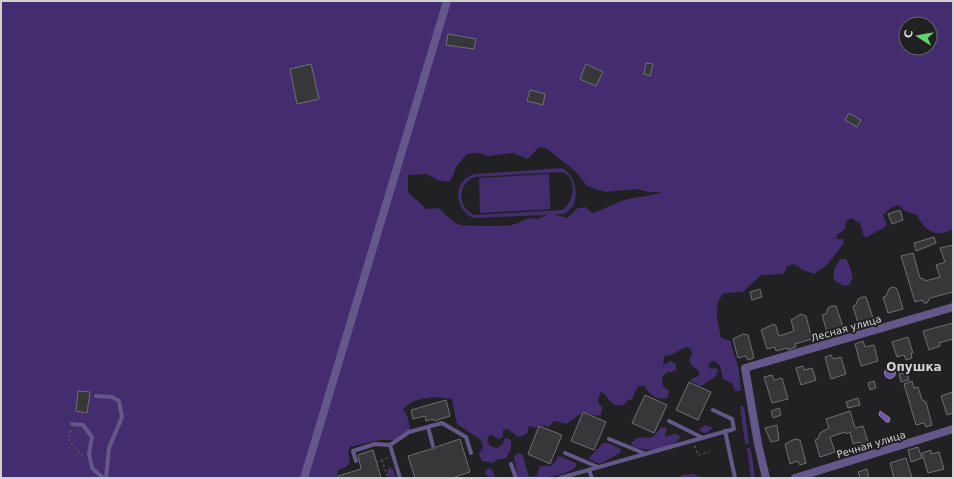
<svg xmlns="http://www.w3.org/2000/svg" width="954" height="479" viewBox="0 0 954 479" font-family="'DejaVu Sans',sans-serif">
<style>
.green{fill:#432d6f;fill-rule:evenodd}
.water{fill:#6e57a5;stroke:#8c7cb3}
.building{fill:#373739;stroke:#6f6f72}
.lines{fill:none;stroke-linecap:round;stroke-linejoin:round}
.path{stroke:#59585b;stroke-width:1.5;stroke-dasharray:2 3;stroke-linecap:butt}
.lane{stroke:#64578a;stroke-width:4}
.street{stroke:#64578a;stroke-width:8}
.labels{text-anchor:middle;stroke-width:4;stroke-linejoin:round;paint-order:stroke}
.street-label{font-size:10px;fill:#d1d1d3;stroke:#212023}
.quarter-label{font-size:12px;font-weight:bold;fill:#d1d1d3;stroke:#212023}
</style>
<rect width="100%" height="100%" fill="#212023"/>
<!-- green -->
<g class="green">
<path d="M1,1H953V229C937,239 924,231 917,215L905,211L898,205L889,209L883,215L887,225C882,231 875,231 868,237H864L860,223L851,218L846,221L845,229L837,235L836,239H843L844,243L827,265L814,274L803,270L794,264L787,266L784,274L761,275L743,292L724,293C712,306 718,322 721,338L730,341L738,366L741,389L740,391H735L732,383L723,379L720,366L715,361L710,362L708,366L711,369L716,368L718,371L715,377L701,386L691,381V379L699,376V371L692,366L689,360L692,355L691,349L686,347L671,355L664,356L663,365L671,361L676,364V370L672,372H667L662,377L663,386L669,391L668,398C658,401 650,395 644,386H638L632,399L627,401L624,405C607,408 612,396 600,392L598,403L602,407L601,415L598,416L583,412L566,424L556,421L553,422L549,427L540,425L536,428L529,426L527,434L518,437L508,429L503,430V437L499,439L490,434L487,440L490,446L497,448L503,444L504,439L508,438L511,441V448L506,458L496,460L493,463L482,461L479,454L483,447L481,440L457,424L452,400C440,394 410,398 403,410L407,415L410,429L394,440H379L350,447L348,452L350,463L346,467L338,470L337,478H1ZM906,24H930V48H906ZM539,147L546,148L575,171L587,186L605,192L636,189L649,192H662C649,197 637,196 625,200C613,203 604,210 592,213L586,207L578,208L567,218L554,214C556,214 561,214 563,214C583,207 577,175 562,168L474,174C451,182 455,209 473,218L547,215L538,219C524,216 523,223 511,225C505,226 462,227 458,224C451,221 444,213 439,208L426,209L408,192V175L427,174L437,180L449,182L453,176L455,168L467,154L479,153L488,156L512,153L528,159ZM562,172C578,178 574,201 563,210L474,215C458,207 456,186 474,177Z"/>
<path d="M549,174L550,209L480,213L479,178Z"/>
<path d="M840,259H846L849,264L853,278L849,285L844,286L835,281C831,273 836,266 840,259Z"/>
<path d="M740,406H742L744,408L749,443L748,444L745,443Z"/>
<path d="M705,425L713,428L706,433L701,432L699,429Z"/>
<path d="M666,427L667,429L665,433V437L675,434L679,435L680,438C669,450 647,453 633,446L631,443L637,438C650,436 652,442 660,428Z"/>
<path d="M603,443H608L621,449L620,453L600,464L592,461L589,458Z"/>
<path d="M747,448H749L751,450L755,478H751Z"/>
<path d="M517,453L523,455L528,475L531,477L537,475L540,466H551L559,456L576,463V467C561,479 537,478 518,478L514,457Z"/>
<path d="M389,467L393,469L396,478H389L387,472Z"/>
<path d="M490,468L493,471L495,478H489L485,473L487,469Z"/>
<path d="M693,474L703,478H680L682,475Z"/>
</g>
<!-- water -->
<g class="water">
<circle cx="890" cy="373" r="5.5"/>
<path d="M880,411L890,418L889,422H886L879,415Z"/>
</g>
<!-- building -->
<g class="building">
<path d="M448,34L476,39L474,49L446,45Z"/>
<path d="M646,63L653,64L650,76L644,74Z"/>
<path d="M311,64L319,99L297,104L290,69Z"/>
<path d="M586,64L603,72L596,86L580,79Z"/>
<path d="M530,90L545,94L543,105L527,101Z"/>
<path d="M849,113L861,120L857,127L845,120Z"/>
<path d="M900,210L903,220L892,224L888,214Z"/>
<path d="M934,237L936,243L916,251L914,243Z"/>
<path d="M953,245V292L930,298L927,303H924L922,300L915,302L901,256L913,253L920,278L924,279L925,281L940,277L936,265L945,262L940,248Z"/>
<path d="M892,287L896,288L898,292L903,309L888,313L883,297L886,296L889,289Z"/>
<path d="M760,289L762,297L752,300L750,292Z"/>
<path d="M862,297H866L873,318L858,323L853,306L856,305L858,299Z"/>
<path d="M831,306H836L843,327L827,332L822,315L826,314L828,308Z"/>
<path d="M801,314L806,316L812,339L795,344L796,347L788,350L787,348L776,351L775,347L767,349L761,330L774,324L776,326L779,336L794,331L791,320Z"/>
<path d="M953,323V339L939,343L940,346L929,350L923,331Z"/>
<path d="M743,334L748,335L754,358L748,360L746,356L738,358L733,339Z"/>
<path d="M908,337L913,353H911L912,358L906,360L904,355L897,357L892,342Z"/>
<path d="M863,341L865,347L874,345L878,361L861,366L855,344Z"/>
<path d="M831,355L833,359L841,357L846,374L831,379L825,357Z"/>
<path d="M803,366L804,370L812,368L816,380L801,385L796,368Z"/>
<path d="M907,372L909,380L901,382L899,374Z"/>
<path d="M772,375L774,380L782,378L788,399L772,403L764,377Z"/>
<path d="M874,381L876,388L870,390L868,383Z"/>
<path d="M912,381L914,388L918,387L922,400L926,402L932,425L926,427L924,423L916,425L904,384Z"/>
<path d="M689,382L711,392L698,420L676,410Z"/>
<path d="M78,391L90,392L87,413L76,411Z"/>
<path d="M953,392V413L947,415L941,396Z"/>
<path d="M645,395L667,405L654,433L632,423Z"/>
<path d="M858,398L860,405L848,408L846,402Z"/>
<path d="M446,400L450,416L434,421L433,419L426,421L425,416L413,419L411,410Z"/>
<path d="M779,408L781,415L773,418L771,411Z"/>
<path d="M850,411L855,428L863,426L869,445L862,447L860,442L853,444L850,432L846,434L845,432L830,437L835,452L820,457L815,440L818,439L820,433L829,428L826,419Z"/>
<path d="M583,412L606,422L594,450L571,441Z"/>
<path d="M777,425L779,440L771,442L765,428Z"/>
<path d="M539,426L562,435L550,464L528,454Z"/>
<path d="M460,439L470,472L452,478H415L408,456L431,449H434L436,447Z"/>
<path d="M795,439L800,440L806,463L800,465L798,461L790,464L785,444Z"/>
<path d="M918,447L922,458L911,462L908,450Z"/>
<path d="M373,450L381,478H338V476L361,469L358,455Z"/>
<path d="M931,450V454L939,452L944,469L928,473L922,453Z"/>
<path d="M906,458L912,478H894L890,463Z"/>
<path d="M867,469L869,478H860L858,472Z"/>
</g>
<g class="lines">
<!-- path -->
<g class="path">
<path d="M71,430L68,439L83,457"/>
<path d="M695,446L698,455L709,452"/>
<path d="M382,460L388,478"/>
<path d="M376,462L388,458"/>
</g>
<!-- lane -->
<g class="lane">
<path d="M96,396L112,397L119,401L122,417L109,448L106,478"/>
<path d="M669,421L703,438"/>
<path d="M72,424L83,425L92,437L89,454L92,468L103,478"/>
<path d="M428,427L433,446"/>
<path d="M725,431L735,478"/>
<path d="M609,439L646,454"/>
<path d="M390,445L409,432L442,423L466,437L471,453"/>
<path d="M565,453L598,467"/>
<path d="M356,461L353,451L375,444L390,445L400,478"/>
<path d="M511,464L516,478"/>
<path d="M589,470L592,478"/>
<path d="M560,478L734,429L732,419L713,410"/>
</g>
<!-- street -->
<g class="street">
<path d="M304,478L447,1"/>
<path d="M766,478L758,444L745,368L953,307"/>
<path d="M795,478L953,429"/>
</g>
</g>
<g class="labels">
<!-- street labels -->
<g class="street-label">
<text transform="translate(846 328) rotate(-16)" y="4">Лесная улица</text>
<text transform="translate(871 444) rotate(-17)" y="4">Речная улица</text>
</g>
<!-- quarter labels -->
<g class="quarter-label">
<text x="914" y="371">Опушка</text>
</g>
</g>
<!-- border -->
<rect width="954" height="479" fill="none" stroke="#d1d1d3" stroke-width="4"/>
<!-- north arrow -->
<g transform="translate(918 36) rotate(282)"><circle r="19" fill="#212023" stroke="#676769"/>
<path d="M0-3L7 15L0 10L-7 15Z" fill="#5fd56b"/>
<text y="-6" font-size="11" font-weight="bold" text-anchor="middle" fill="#d1d1d3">С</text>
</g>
</svg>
